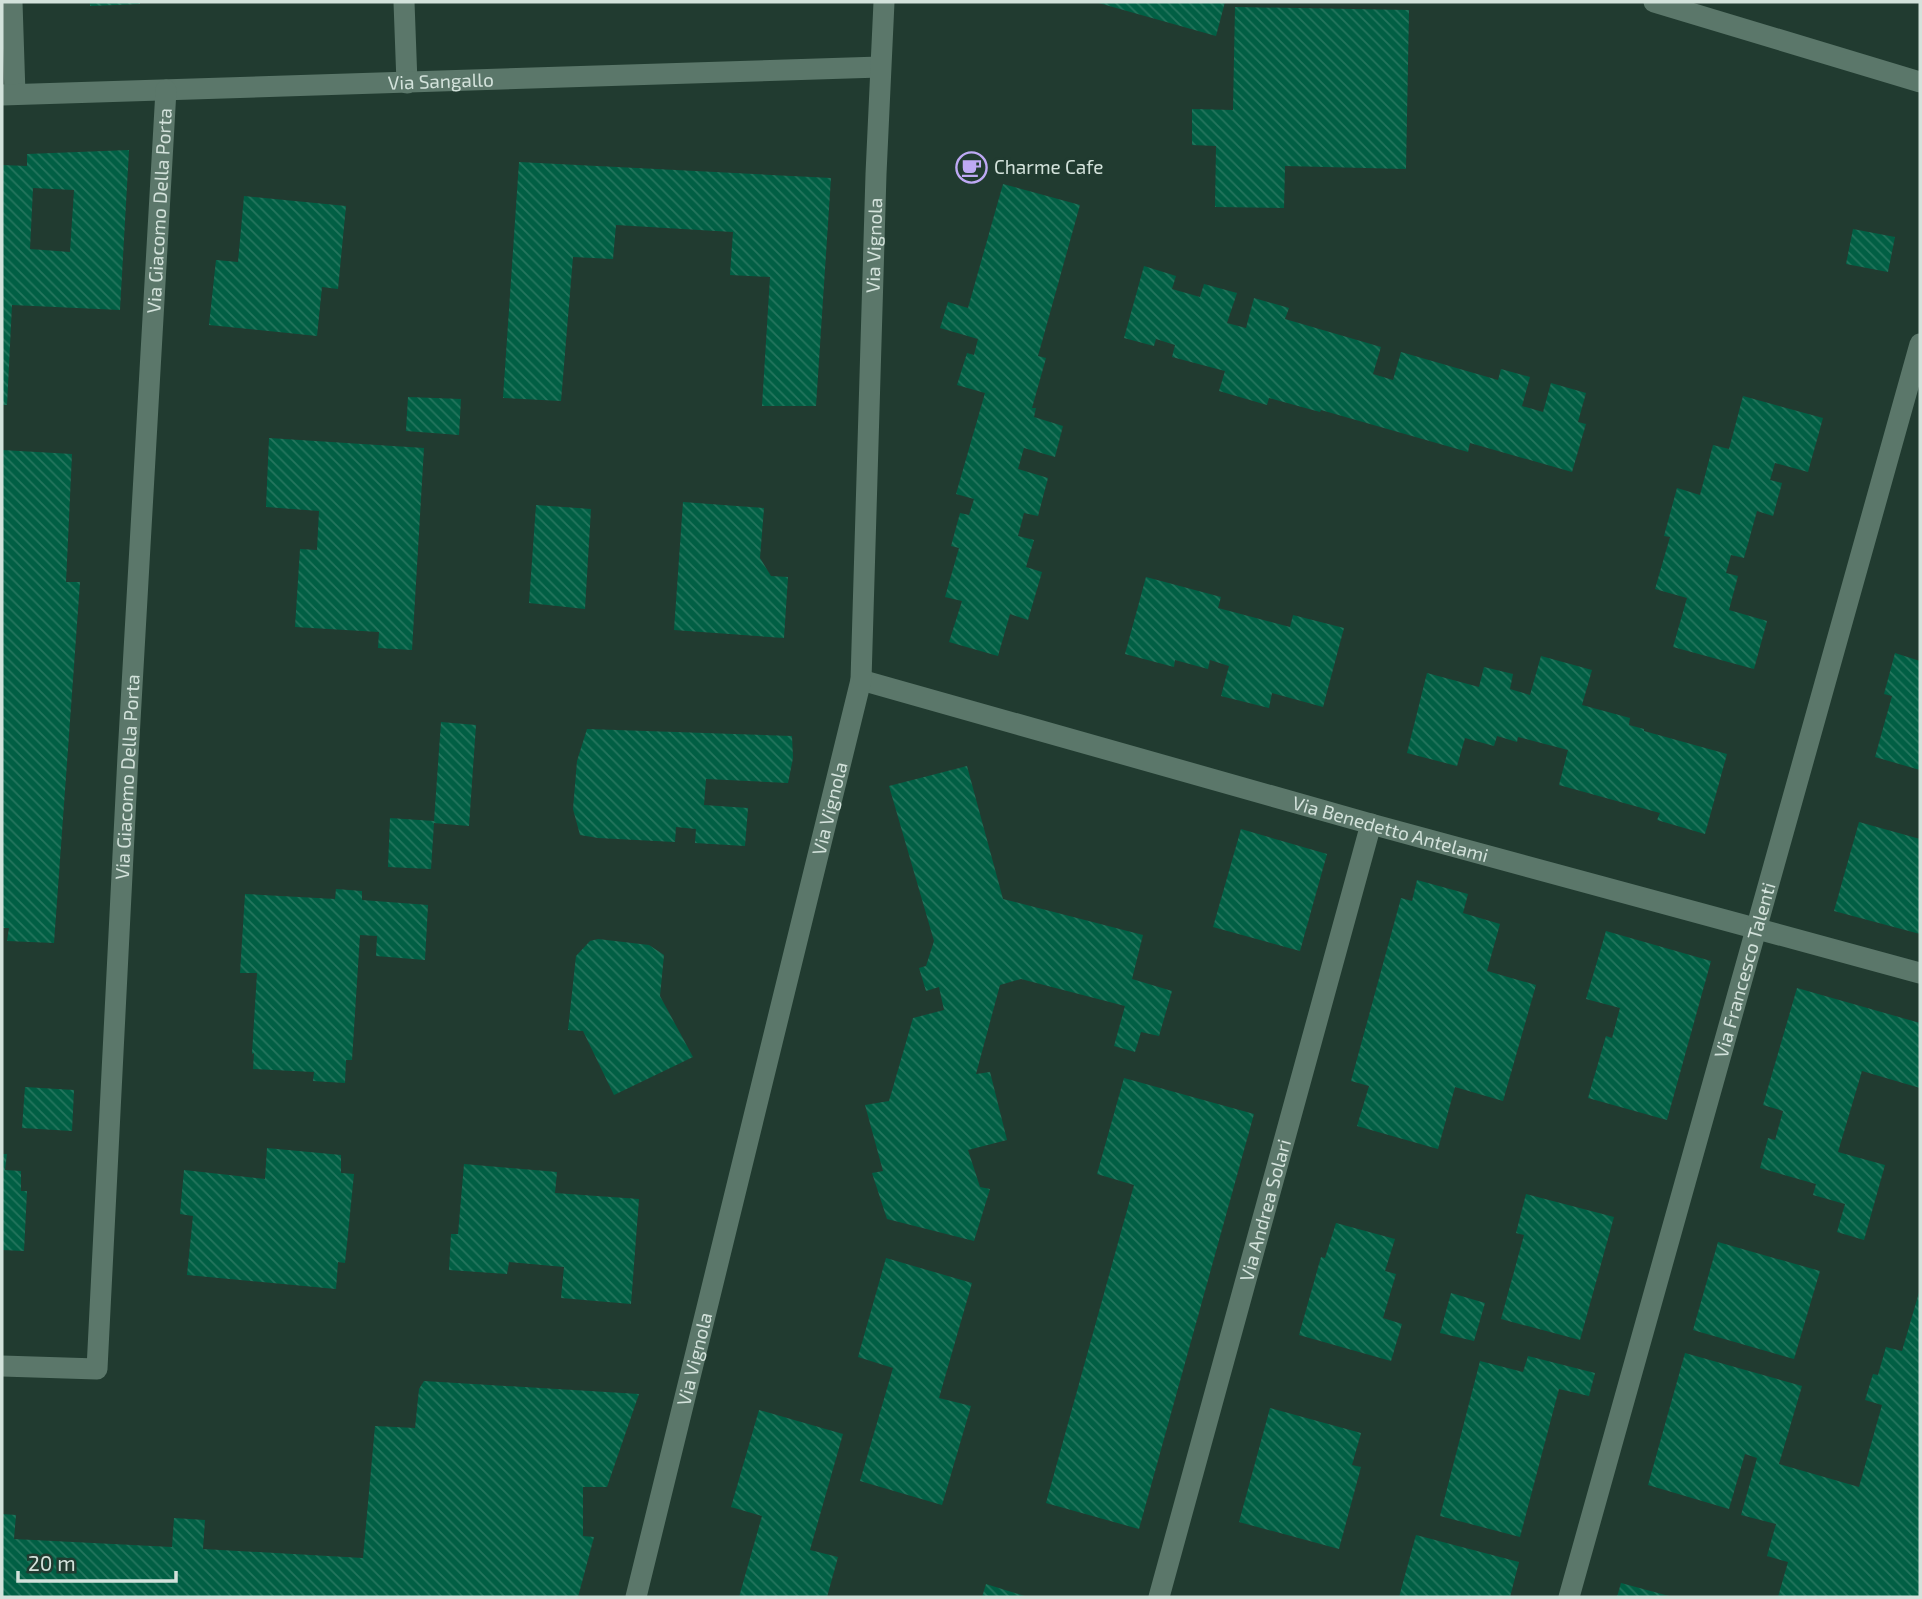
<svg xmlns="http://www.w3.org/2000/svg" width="1922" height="1599" viewBox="0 0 1922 1599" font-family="'Exo 2',sans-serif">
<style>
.building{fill:url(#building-back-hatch);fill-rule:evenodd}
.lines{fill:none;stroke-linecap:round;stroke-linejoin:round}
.street{stroke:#5b776a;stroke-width:21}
.labels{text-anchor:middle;stroke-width:6;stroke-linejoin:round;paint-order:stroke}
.street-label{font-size:19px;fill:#d3e2db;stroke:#213b30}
.poi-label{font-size:19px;fill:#d3e2db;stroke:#213b30;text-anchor:start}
</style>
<defs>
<pattern id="building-back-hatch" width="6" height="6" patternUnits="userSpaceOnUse" patternTransform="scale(1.75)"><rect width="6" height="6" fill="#015f44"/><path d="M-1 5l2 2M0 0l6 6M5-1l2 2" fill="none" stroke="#25765e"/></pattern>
</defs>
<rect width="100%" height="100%" fill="#213b30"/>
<!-- building -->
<g class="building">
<path d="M90,2H140V4L90,6Z"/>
<path d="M1095,2H1225L1216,36Z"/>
<path d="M1235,7L1409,10L1406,169L1285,166L1284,208L1215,207L1216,146L1192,145V109L1233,110Z"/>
<path d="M129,150L120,310L12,305L7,405H2V165L27,166V154ZM33,188L74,190L70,252L30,249Z"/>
<path d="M519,162L831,178L816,406H762L770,277L730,275L733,232L616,225L613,259L573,257L561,401L503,398Z"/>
<path d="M1003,184L1080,205L1038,356L1046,358L1032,408H1036L1034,417L1063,426L1055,457L1024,448L1018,469L1048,478L1038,516L1024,513L1018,536L1034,540L1026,567L1042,572L1028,620L1010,614L998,656L949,642L962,601L945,597L959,548L951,546L960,513L969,515L974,499L956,494L985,393L957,385L967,353L974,355L978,339L940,328L948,302L968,308Z"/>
<path d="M244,196L346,206L338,289L322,287L317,336L209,325L216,260L238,262Z"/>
<path d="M1853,229L1895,237L1888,272L1846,264Z"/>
<path d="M1144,266L1176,276L1172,289L1200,297L1204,284L1237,293L1227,323L1246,328L1254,298L1289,308L1285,319L1381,347L1373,374L1393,380L1401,352L1498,380L1501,369L1530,377L1522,406L1543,412L1551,383L1586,393L1578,422L1586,424L1572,472L1470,443L1468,452L1321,410L1320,412L1269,398L1267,405L1219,391L1225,371L1172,357L1175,345L1156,339L1154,346L1124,338Z"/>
<path d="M1743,396L1823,418L1808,472L1775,463L1770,480L1782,483L1773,516L1757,511L1744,558L1731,555L1726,573L1738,576L1729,610L1767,621L1754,669L1673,647L1687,598L1655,589L1670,537L1664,536L1677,488L1700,495L1713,445L1729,449Z"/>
<path d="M408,397L461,399L459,435L406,431Z"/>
<path d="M269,438L424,448L412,650L378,648L379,632L295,627L300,549L317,550L319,511L266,507Z"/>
<path d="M2,450L72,454L66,582H80L54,943L7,941L9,928H2Z"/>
<path d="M683,502L764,508L760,558L771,576L788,577L784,638L674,630Z"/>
<path d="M536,505L591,509L585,609L529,603Z"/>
<path d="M1146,577L1221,597L1218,608L1290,627L1293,615L1344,628L1323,707L1272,693L1269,708L1221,696L1229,666L1210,660L1208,669L1175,660L1174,667L1125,654Z"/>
<path d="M1895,653L1920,661V770L1875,757L1892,696L1884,694Z"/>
<path d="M1541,656L1592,670L1582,705L1630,718L1629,725L1644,729V731L1727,754L1705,834L1657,820L1660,813L1559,785L1568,750L1518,737L1517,742L1497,736L1494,746L1465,738L1457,766L1407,753L1427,673L1479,687L1484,667L1513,674L1510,689L1530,695Z"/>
<path d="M441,722L476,725L469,826L434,823L431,869L388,867L390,818L434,821Z"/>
<path d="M587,729L792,736L793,758L788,783L706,779L704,805L748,808L745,846L695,843L696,829L676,827L675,842L598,838L580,835L573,809L577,761Z"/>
<path d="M967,766L1003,899L1143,935L1132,979L1172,991L1159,1036L1141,1032L1135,1052L1114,1046L1125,1006L1021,979L1000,985L976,1074L990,1072L1007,1140L968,1150L980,1187L990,1189L974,1241L887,1219L872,1173L883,1171L865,1105L889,1101L913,1018L944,1010L939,987L926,991L919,968L926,966L934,941L889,786Z"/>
<path d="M1859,822L1920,839V934L1834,911Z"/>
<path d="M1241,829L1327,854L1300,951L1213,927Z"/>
<path d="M1417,880L1468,894L1463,913L1500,924L1487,971L1536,985L1503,1101L1455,1087L1438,1149L1357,1126L1369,1086L1351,1081L1401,898L1412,901Z"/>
<path d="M336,889L362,891V900L428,905L425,960L376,956L377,936L360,935L352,1060H346L345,1083L313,1081L314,1072L253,1069L254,1053L252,1054L257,973H240L245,894L335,899Z"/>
<path d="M1606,931L1711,961L1667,1120L1588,1098L1606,1036L1612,1038L1620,1008L1586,999Z"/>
<path d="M598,939L649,945L664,955L660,996L693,1057L614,1095L583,1031L568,1030L576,956L590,941Z"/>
<path d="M1797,988L1920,1023V1088L1862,1071L1838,1152L1885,1165L1864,1240L1837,1232L1845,1204L1813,1195L1816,1184L1760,1168L1768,1138L1775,1140L1783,1111L1763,1105Z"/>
<path d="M1124,1078L1254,1114L1139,1529L1046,1503L1134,1185L1097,1174Z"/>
<path d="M25,1087L74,1090L72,1131L22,1128Z"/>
<path d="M267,1148L341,1155V1173L354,1174L345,1263L338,1262L336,1289L187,1275L193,1216L180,1214L184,1170L265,1179Z"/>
<path d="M2,1154H7L5,1170L21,1171V1191H27L24,1251L2,1250Z"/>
<path d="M464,1164L557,1172L555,1193L639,1199L631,1304L561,1298L564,1267L509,1262L507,1274L449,1270L451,1234H458Z"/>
<path d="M1526,1194L1614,1217L1580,1340L1501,1319L1524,1235L1516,1233Z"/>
<path d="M1336,1223L1395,1239L1385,1271L1396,1274L1383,1318L1402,1324L1391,1361L1299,1335L1321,1257L1325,1258Z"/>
<path d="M1718,1242L1820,1271L1794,1359L1693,1330Z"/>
<path d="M886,1258L972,1283L939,1398L971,1406L942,1505L860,1481L893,1368L858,1357Z"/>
<path d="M1920,1289V1597H1778L1788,1562L1767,1556L1776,1524L1741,1515L1757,1458L1745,1454L1729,1509L1648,1485L1685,1353L1802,1386L1779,1464L1859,1487L1882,1405L1865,1400L1873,1374L1878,1375L1886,1347L1902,1351Z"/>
<path d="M1451,1293L1485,1303L1474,1341L1440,1333Z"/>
<path d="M1528,1356L1595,1373L1589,1396L1559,1389L1520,1537L1440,1516L1480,1361L1523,1372Z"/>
<path d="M424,1381L639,1394L607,1487H583V1536L594,1537L578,1597H2V1514L16,1515L14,1539L172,1547L174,1518L205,1520L203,1549L363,1558L375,1426L415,1428L419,1389Z"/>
<path d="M1270,1408L1361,1433L1352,1465L1361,1467L1339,1549L1239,1522Z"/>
<path d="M759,1410L843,1434L810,1550L838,1557L827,1597H739L762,1516L731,1507Z"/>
<path d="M1416,1535L1519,1562L1510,1597H1399Z"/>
<path d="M1621,1583L1669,1596V1597H1617Z"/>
<path d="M986,1584L1028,1597H982Z"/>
</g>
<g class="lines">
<!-- street -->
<g class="street">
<path d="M12,2L15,94"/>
<path d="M404,2L407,83"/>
<path d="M1654,2L1920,82"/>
<path id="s1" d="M2,95L880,67"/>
<path id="s2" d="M861,680L1371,824L1920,973"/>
<path id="s3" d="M2,1366L97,1369L128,756L166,90"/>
<path id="s4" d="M636,1597L861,680L876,174L884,2"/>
<path id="s5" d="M1159,1597L1371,824"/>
<path id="s6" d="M1569,1597L1920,344"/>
</g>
</g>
<!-- icons -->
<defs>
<symbol id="cafe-ring" viewBox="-11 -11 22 22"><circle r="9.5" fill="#213b30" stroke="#bea9f4" stroke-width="1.5"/><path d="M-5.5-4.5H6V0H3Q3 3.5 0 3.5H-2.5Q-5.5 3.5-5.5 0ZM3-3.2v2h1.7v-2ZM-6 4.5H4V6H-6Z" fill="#bea9f4"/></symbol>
</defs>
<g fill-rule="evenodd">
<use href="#cafe-ring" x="954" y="150" width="35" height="35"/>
</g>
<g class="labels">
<!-- street labels -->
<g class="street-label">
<text dy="7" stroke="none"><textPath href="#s1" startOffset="439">Via Sangallo</textPath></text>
<text dy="7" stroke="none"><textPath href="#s3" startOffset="1255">Via Giacomo Della Porta</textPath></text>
<text dy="7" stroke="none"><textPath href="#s4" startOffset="1379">Via Vignola</textPath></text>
<text dy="7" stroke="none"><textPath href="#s3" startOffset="688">Via Giacomo Della Porta</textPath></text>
<text dy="7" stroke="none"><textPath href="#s4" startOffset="812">Via Vignola</textPath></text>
<text dy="7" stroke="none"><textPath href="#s2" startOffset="550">Via Benedetto Antelami</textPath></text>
<text dy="7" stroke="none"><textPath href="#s6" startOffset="651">Via Francesco Talenti</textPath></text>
<text dy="7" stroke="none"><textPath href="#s5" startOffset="401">Via Andrea Solari</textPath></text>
<text dy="7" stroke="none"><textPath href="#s4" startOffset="245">Via Vignola</textPath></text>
</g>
<!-- poi labels -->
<g class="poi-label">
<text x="994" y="174">Charme Cafe</text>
</g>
</g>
<!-- border -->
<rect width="1922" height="1599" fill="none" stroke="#d3e2db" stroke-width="7"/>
<!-- scale -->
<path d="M18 1571v10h158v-10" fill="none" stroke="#d3e2db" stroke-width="3.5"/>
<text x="28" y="1571" font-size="21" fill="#d3e2db" stroke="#213b30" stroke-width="5" paint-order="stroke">20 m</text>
</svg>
